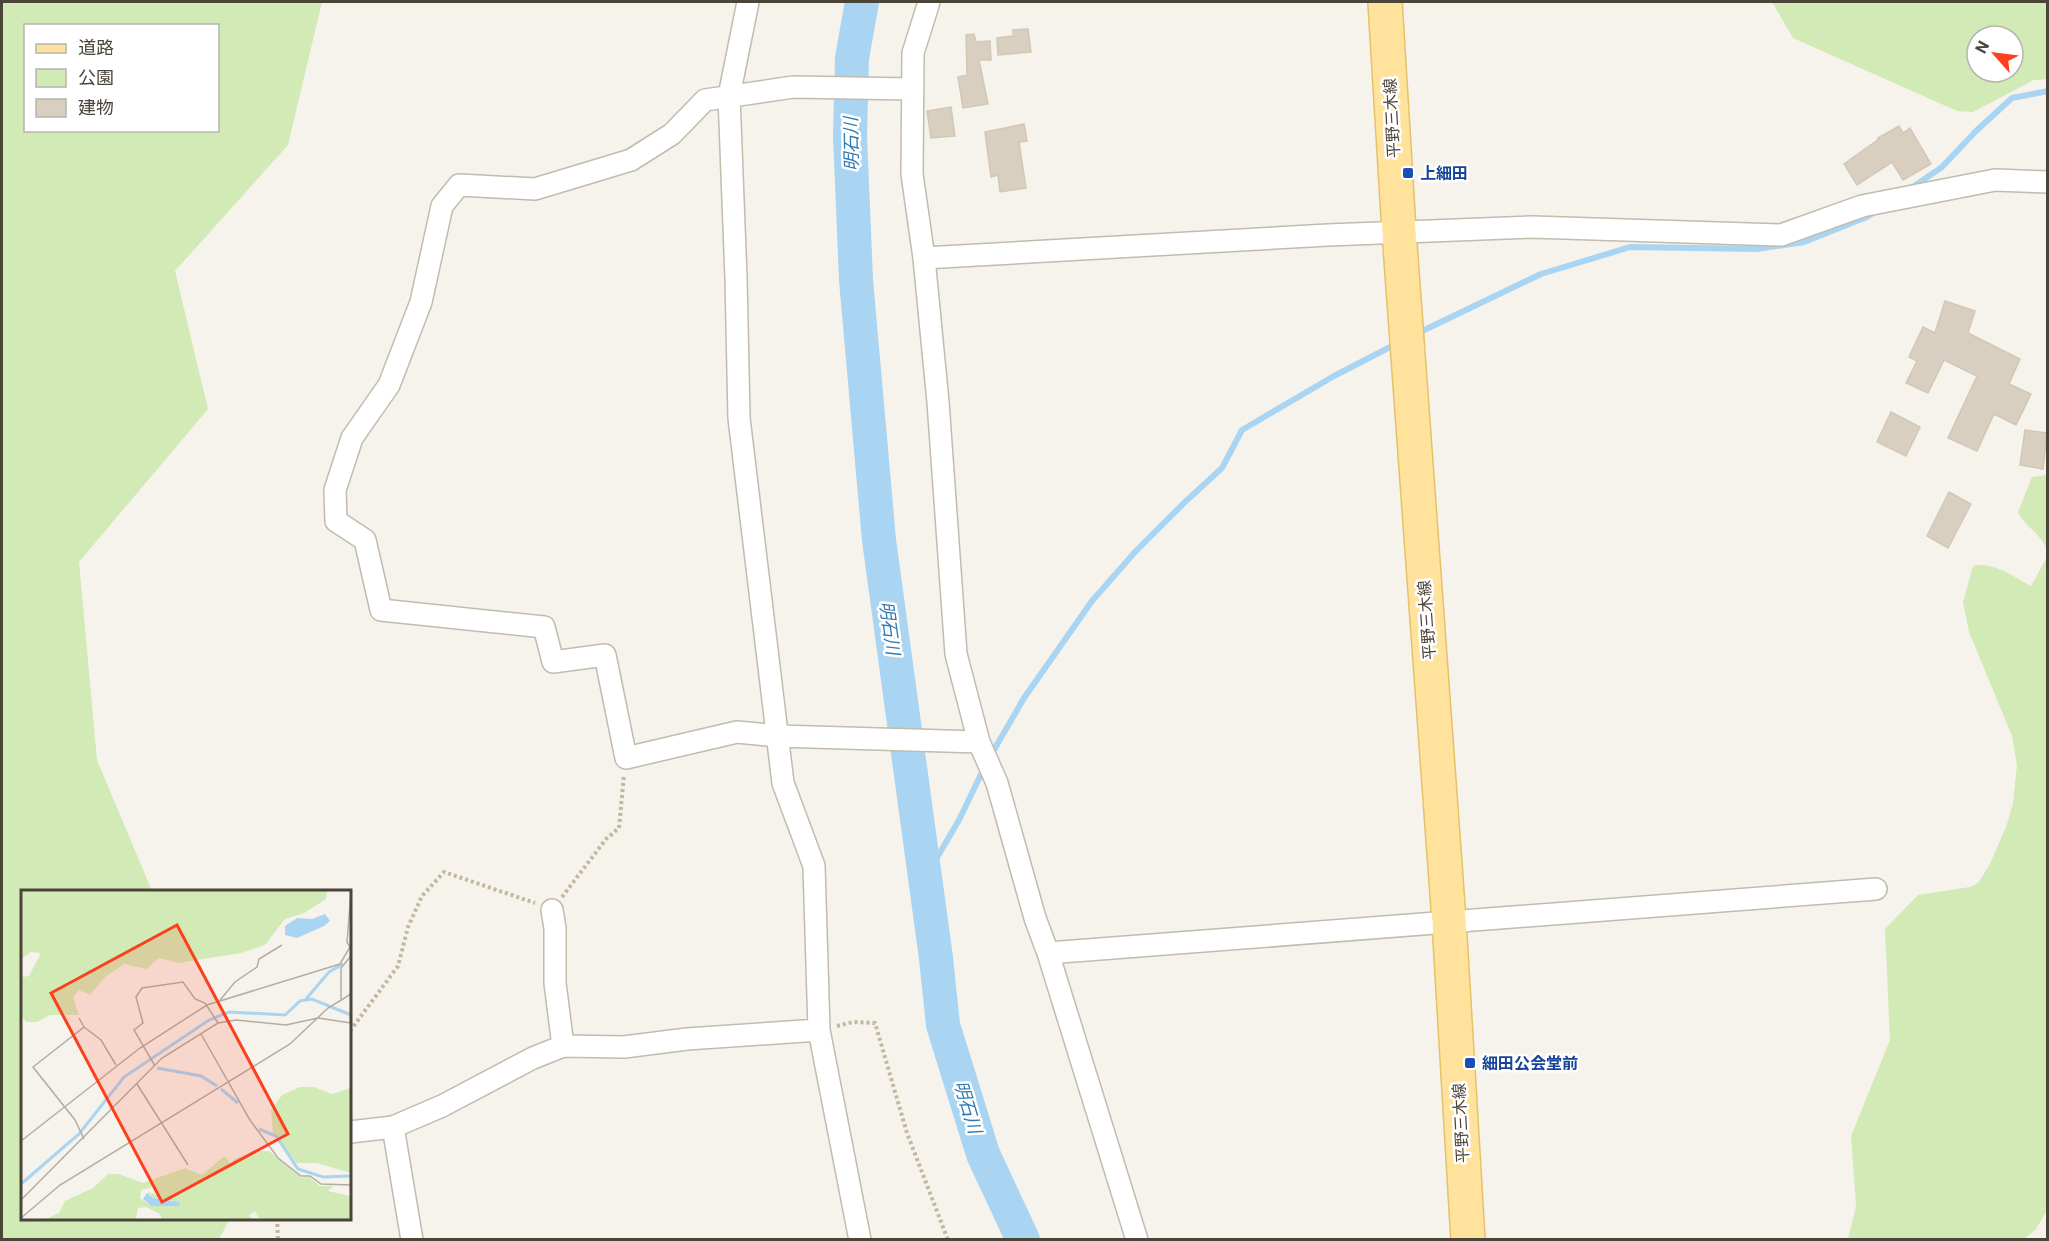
<svg xmlns="http://www.w3.org/2000/svg" width="2049" height="1241" viewBox="0 0 2049 1241" font-family="Roboto,'Noto Sans JP',sans-serif">
	<style>
		.green { fill: #d2eab5; fill-rule: evenodd }
		.lines { fill: none; stroke-linecap: round; stroke-linejoin: round }
		.stream { stroke: #a9d4f2; stroke-width: 6 }
		.river { stroke: #a9d4f2; stroke-width: 34 }
		.building { fill: #d8cfc1; stroke: #d3c7b4; stroke-width: 1.5 }
		.minor-casing { stroke: #c2bbae; stroke-width: 24 }
		.primary-casing { stroke: #e6c16a; stroke-width: 36 }
		.path { stroke: #c4b79f; stroke-width: 4; stroke-dasharray: 3 3; stroke-linecap: butt }
		.minor { stroke: #fff; stroke-width: 21 }
		.primary { stroke: #ffe39c; stroke-width: 33 }
		.transit-dot { fill: #1a4fb4; stroke: #fff; stroke-width: 2 }
		.labels { text-anchor: middle; dominant-baseline: central; stroke-width: 5; stroke-linejoin: round; paint-order: stroke }
		.street-label { font-size: 16px; fill: #4b4439; stroke: #fff }
		.transit-label { font-size: 16px; font-weight: bold; fill: #164399; stroke: #fff; text-anchor: start }
		.water-label { font-size: 18px; font-style: italic; fill: #2e7ab2; stroke: #fff }
		.inset-river { fill: none; stroke: #a9d4f2; stroke-width: 3 }
		.inset-road { fill: none; stroke: #b2ada4; stroke-width: 1.5 }
		.view { fill: #fc3f1d; fill-opacity: 0.15; stroke: #fc3f1d; stroke-width: 3 }
		.inset-edge { fill: none; stroke: #4b4439; stroke-width: 3 }
	</style>
	<rect width="100%" height="100%" fill="#f6f3ec"/>
	<path class="green" d="M2 2H322L288 145 175 271 208 409 79 562 97 760 152 891 22 892V1218L230 1219 219 1239H2ZM26 26H218V130H26Z
		M1772 2H2047V79L2034 80 1973 112 1957 111 1793 38ZM1977 36H2013V72H1977Z
		M2047 475H2048L2047 551C2041 532 2025 528 2018 512L2032 477Z
		M2047 557V1210L2036 1229 2024 1239H1848L1856 1206 1851 1136 1890 1040 1885 929 1918 895 1970 887 1978 883 1990 864 2007 824 2013 803 2017 765 2012 736 1969 632 1963 602 1973 566C1993 561 2014 577 2031 586Z"/>
	<g class="lines">
		<path class="stream" d="M1910 189 1942 167 1976 131 2012 98 2048 91
			M1416 334 1541 274 1630 247 1757 249 1804 242 1867 217 1876 211
			M991 755 1024 698 1092 601 1135 552 1185 502 1222 468 1242 430 1334 376 1396 344
			M925 878 959 820 985 766"/>
		<path class="river" d="M862 2 852 58 850 135 856 280 879 540 936 958 943 1025 983 1154 1023 1240"/>
	</g>
	<path class="building" d="M1028 29 1031 52 998 55 997 38 1013 36V30Z
		M974 34 976 42 990 41 991 60H979L988 104 963 108 958 77 967 75 966 35Z
		M951 107 955 136 931 138 927 111Z
		M1024 124 1027 141 1019 142 1026 188 1000 192 998 175 991 177 985 132Z
		M1899 126 1903 133 1910 128 1931 164 1903 180 1892 162 1857 185 1844 164 1879 139 1878 138Z
		M1945 301 1975 311 1968 333 2020 359 2009 384 2031 394 2016 425 1994 414 1977 451 1948 438 1977 376 1944 360 1928 393 1906 383 1917 361 1909 357 1923 327 1935 333Z
		M1891 412 1920 427 1906 456 1877 442Z
		M2025 430 2047 433 2043 469 2020 465Z
		M1949 492 1971 504 1948 548 1927 536Z"/>
	<g class="lines">
		<defs>
			<path id="minor" d="M748 2 729 96 736 278 739 418 783 783 814 866 819 1030 860 1240
				M929 2 913 53 912 174 924 258 938 402 956 654 979 742 997 783 1035 918 1048 953 1137 1240
				M912 89 793 87 705 100 672 134 631 160 535 189 459 185 442 206 421 302 389 385 352 438 335 490 336 521 365 540 381 610 544 627 553 662 605 655 626 758 737 732 778 736 979 742
				M924 258 1328 235 1532 227 1781 235 1862 206 1995 180 2048 182
				M552 910 555 928V983L563 1046
				M1048 953 1876 889
				M393 1127 442 1106 533 1058 563 1046 624 1047 687 1039 819 1030
				M350 1132 393 1127 412 1240"/>
			<path id="primary" d="M1385 2 1399 231 1449 921 1468 1240"/>
		</defs>
		<use href="#minor" class="minor-casing"/>
		<use href="#primary" class="primary-casing"/>
		<path class="path" d="M562 897 606 839 619 828 624 775
			M837 1026 853 1022 875 1023 907 1133 948 1240
			M350 1031 398 966 408 927 422 896 444 872 535 903
			M277 1218 278 1240"/>
		<use href="#minor" class="minor"/>
		<use href="#primary" class="primary"/>
	</g>
	<g class="transit-dot">
		<rect x="1402" y="167" width="12" height="12" rx="3"/>
		<rect x="1464" y="1057" width="12" height="12" rx="3"/>
	</g>
	<g class="labels">
		<g class="street-label">
			<text transform="translate(1392 118) rotate(-93)">平野三木線</text>
			<text transform="translate(1427 620) rotate(-94)">平野三木線</text>
			<text transform="translate(1461 1123) rotate(-93)">平野三木線</text>
		</g>
		<g class="transit-label">
			<text x="1420" y="173">上細田</text>
			<text x="1482" y="1063">細田公会堂前</text>
		</g>
		<g class="water-label">
			<text transform="translate(851 144) rotate(-91)">明石川</text>
			<text transform="translate(890 628) rotate(82)">明石川</text>
			<text transform="translate(968 1107) rotate(73)">明石川</text>
		</g>
	</g>
	<g transform="translate(21 890)">
		<rect width="330" height="330" fill="#f6f3ec"/>
		<path d="M0 1H306L305 9 283 23 264 29 244 55 220 63 157 73 138 68 126 79 103 74 84 87 69 105 58 100 52 107 58 125H29L16 132H5L0 124V87L8 86 20 63 10 62 0 69ZM279 197H293L311 204 330 198V283L296 273H275L252 243 250 220 261 205ZM239 261H248L281 288 288 287 299 296H312L307 301 329 306 330 329H238L234 321 227 326 233 329H141L139 324 125 317 117 318 115 329H25L38 323 44 311 72 298 87 284H98L122 293 164 278 181 285 201 268 205 267 210 275 213 269ZM131 297 137 305 126 302 132 308 151 310 152 315 130 316 119 308 120 300Z" fill="#d2eab5" fill-rule="evenodd"/>
		<path d="M304 24 309 31 303 36 276 48 264 45V36L276 28 291 29ZM126 303 132 308 159 312 158 316H130L122 309Z" fill="#a9d4f2"/>
		<path class="inset-river" d="M285 109 308 82 322 74M136 178 180 186 196 196M200 199 217 213M238 239 255 246 277 279 302 287 330 286M0 294 58 244 103 187 188 130 208 122 264 125 279 111 291 109 330 125"/>
		<path class="inset-road" d="M320 109V78L330 66M199 110 214 92 236 77 238 69 261 55M58 128 63 137 12 177 54 230 63 249M63 137 80 150 95 175M180 144 229 230 257 268 280 286H289L300 294 330 295M134 176 113 140 122 133 115 107 121 98 162 92 174 109 184 113 197 133M116 194 167 275M0 251 119 158 186 115 319 74 329 57 326 52 330 3M0 310 141 168 197 133 215 130 265 135 297 128 330 133M0 328 39 295 269 154 307 118 330 104"/>
		<path class="view" d="M156 35 267 244 141 312 30 103Z"/>
		<rect width="330" height="330" class="inset-edge"/>
	</g>
	<rect width="2049" height="1241" fill="none" stroke="#4b4439" stroke-width="6"/>
	<rect x="24" y="24" width="195" height="108" fill="#ffffff" stroke="#b7b4b0" stroke-width="1.5"/>
	<rect x="36" y="44" width="30" height="9" fill="#ffe39c" stroke="#b7b4b0" stroke-width="1.5"/>
	<text x="78" y="54" font-size="18" fill="#4b4439">道路</text>
	<rect x="36" y="69" width="30" height="18" fill="#d2eab5" stroke="#b7b4b0" stroke-width="1.5"/>
	<text x="78" y="84" font-size="18" fill="#4b4439">公園</text>
	<rect x="36" y="99" width="30" height="18" fill="#d8cfc1" stroke="#b7b4b0" stroke-width="1.5"/>
	<text x="78" y="114" font-size="18" fill="#4b4439">建物</text>
	<g transform="translate(1995 54) rotate(298)"><circle r="28" fill="#ffffff" stroke="#b7b4b0" stroke-width="1.5"/>
	<path d="M0-4.5L10 22L0 15L-10 22Z" fill="#fc3f1d"/>
	<text y="-9" font-size="16" font-weight="bold" text-anchor="middle" fill="#4b4439">N</text>
	</g>
</svg>
